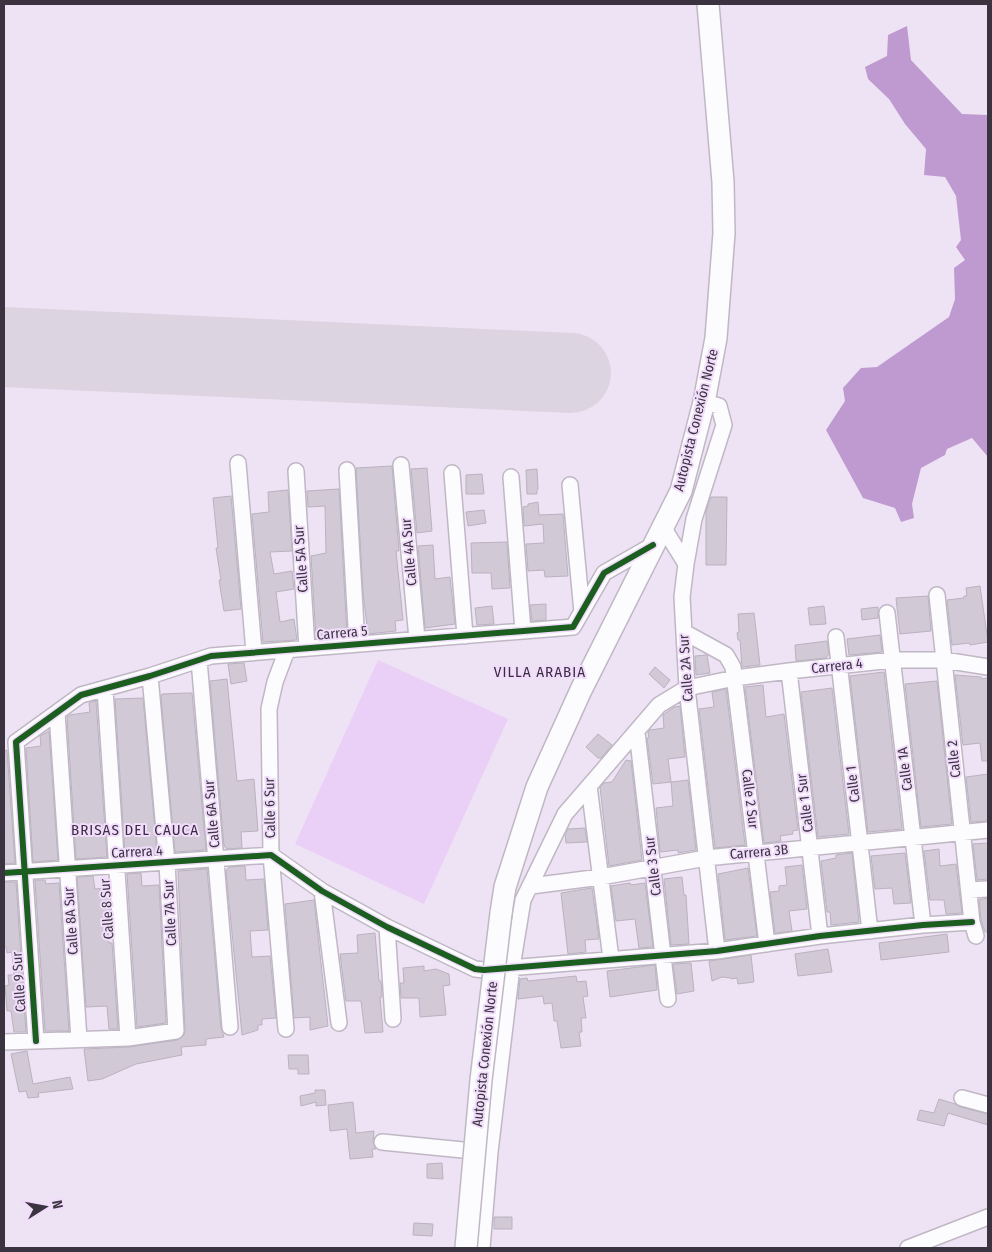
<svg xmlns="http://www.w3.org/2000/svg" width="992" height="1252" viewBox="0 0 992 1252" font-family="'Fira Sans Condensed',sans-serif">
	<style>
		.green { fill: #ead0f7 }
		.water { fill: #bf9ad0 }
		.lines { fill: none; stroke-linecap: round; stroke-linejoin: round }
		.runway { stroke: #dcd4e0; stroke-width: 80 }
		.building { fill: #d2c9d7; stroke: #bab2bf }
		.minor-casing { stroke: #c0b7c5; stroke-width: 18 }
		.highway-casing { stroke: #c0b7c5; stroke-width: 24 }
		.minor { stroke: #fcfbfd; stroke-width: 15 }
		.highway { stroke: #fcfbfd; stroke-width: 21 }
		.highway-bridge-casing { stroke: #c0b7c5; stroke-width: 24; stroke-linecap: butt }
		.highway-bridge { stroke: #fcfbfd; stroke-width: 21 }
		.cycleway-casing { stroke: #f1dcfb; stroke-width: 9 }
		.cycleway { stroke: #1b5e20; stroke-width: 6 }
		.labels { text-anchor: middle; dominant-baseline: central; stroke-width: 4; stroke-linejoin: round; paint-order: stroke }
		.street-label { font-size: 14px; fill: #3b333f; stroke: #f1dcfb }
		.neighbourhood-label { font-size: 15px; letter-spacing: 1px; fill: #3c2b43; stroke: #f1dcfb }
	</style>
	<rect width="100%" height="100%" fill="#eee3f4"/>
	<path class="green" d="M378 660 508 719 424 904 295 844Z"/>
	<path class="water" d="M907 26 911 60 962 114 988 115V457L972 438 947 449 945 455 921 468 912 504 914 518 901 522 895 508 863 498 826 430 845 401 843 388 861 368 877 367 949 317 955 299 954 268 965 260 956 247 961 240 956 196 945 177 924 175 926 149 905 124 889 99 868 79 865 67 887 56 888 35Z"/>
	<g class="lines">
		<path class="runway" d="M4 347 571 373"/>
	</g>
	<path class="building" d="M392 466 399 551H396L403 620 395 621 396 631 368 634 363 592 356 468Z
		M427 468 432 531 417 533 411 469Z
		M537 469 538 489 537 490V494H527L526 470Z
		M482 474 484 494H466V475Z
		M339 489 347 636 316 638 311 556 326 553 325 506 308 507 307 491Z
		M288 490 292 551 270 552 274 574 292 571 294 589 276 592 280 622 294 619 297 640 263 642 252 514 269 512 268 492Z
		M231 496 241 609 224 611 219 580H221L216 548H218L213 498Z
		M711 497H727L726 565H706V511Z
		M538 502 539 515 563 514 568 576 545 577 544 570 528 571 526 544 544 543 543 524 524 526 523 507 528 506V504Z
		M484 510 486 523 468 526 466 512Z
		M507 542 510 588 492 589 491 573H472L471 543Z
		M433 545 435 579 450 577 455 624 425 628 418 546Z
		M980 586 988 642 970 645 969 643 952 645 947 600 964 598V596H967L966 588Z
		M928 596 931 631 900 634 896 598Z
		M546 604V620L532 621 530 605Z
		M492 606 494 624 477 625 475 608Z
		M824 606 826 624 810 625 808 608Z
		M878 607V618L862 620 861 609Z
		M754 613 760 665 742 667 740 640H738L737 633 739 632 738 614Z
		M880 635 882 652 849 655 847 639Z
		M827 641 829 654 826 658 796 661 795 645Z
		M707 655 710 673 696 675 695 656Z
		M244 663 247 681 231 684 228 664Z
		M655 667 670 680 664 688 649 674Z
		M884 672 902 829 868 832 850 676Z
		M955 675 981 677 982 679 988 678V761H982L980 743 963 745Z
		M227 679 237 781 254 779 258 831 241 832 242 848 227 849 224 846 210 681Z
		M937 681 952 824 921 827 905 684Z
		M763 685 766 717 784 714 798 830 792 831 793 834 780 836 781 841 764 843 745 687Z
		M832 688 849 834 818 837 801 692Z
		M726 689 745 845 715 848 699 709 714 707 712 692Z
		M188 693H192L206 850 175 852 161 697 162 694Z
		M143 698 157 853 125 855 115 699Z
		M95 701H96L107 857 76 859 67 717 70 715 90 712 89 703Z
		M680 706 685 757 668 759 671 782 653 784 647 738H649L648 732 650 730 664 728 663 715 674 707Z
		M49 731 58 860 33 862 26 748 41 746 40 736Z
		M598 734 612 745 601 758H598L586 747Z
		M7 750 15 863 4 864V751Z
		M626 760 631 761 642 860 609 866 600 787 604 783 612 782Z
		M988 774V821L971 822 966 777Z
		M688 780 696 850 678 853V850L660 852 656 808 673 806 671 782Z
		M585 828 587 842 566 843 565 834 568 829Z
		M988 843V879L977 880 973 844Z
		M939 849 940 866 956 864 962 913 946 914 944 900H930L924 851Z
		M852 853 859 922 831 925 830 912H827L821 861 836 858V855Z
		M905 853 911 903 894 904 892 888 875 889 871 856Z
		M802 865 807 909 789 911 792 931 775 933 770 892 779 891V886L787 885 785 867Z
		M245 866 246 880 264 879 268 930 250 931 252 957 270 956 276 1018 262 1019V1025H258V1030L242 1035 226 871 229 867Z
		M748 868 757 936 725 940 718 874Z
		M207 869 221 1028 224 1037 206 1039V1045L181 1047 182 1055 136 1064 102 1079 88 1081 84 1049 129 1047 177 1040 184 1035 185 1030 178 871Z
		M141 873 142 886 159 885 166 1023 137 1027 127 874Z
		M93 876 95 889 109 888 111 923H107L109 943H112L118 1029H109L107 1006 86 1007 77 877Z
		M682 877 684 895H686L689 944 671 945 664 879Z
		M35 880H45L46 884 59 883 69 1031H45Z
		M4 882H16L26 1032H14L11 1011H7L5 986 9 985 8 975H14L12 952 7 953 6 947H4Z
		M630 883 631 885 645 883 653 947 639 948 635 919 616 921 611 886Z
		M591 888H592L599 939 585 940 586 952 568 954 561 893Z
		M988 898V932H985L981 920 979 900Z
		M314 900 328 1026 310 1030V1017L294 1018 285 904Z
		M375 933 379 981H381L382 997H380L383 1032 365 1033 361 1001H346L340 954 358 953 357 935Z
		M947 934 949 952 881 960 879 943Z
		M828 949 832 972 798 976 795 954Z
		M751 955 754 982 738 984 737 978 731 979V978L722 977 712 981 709 961Z
		M691 963 694 991 677 994 673 964Z
		M655 965 657 990 610 997 607 971Z
		M424 966V971L436 969 449 974 450 985 443 986 446 1015 420 1017 419 998H401L400 983H404L403 968Z
		M576 976 577 982 586 981 588 996 583 997 586 1018H581L582 1032H579L581 1046 561 1048 557 1021H554L552 1003 544 1004 543 996 518 999 520 979 527 978 528 981Z
		M27 1051 33 1084 70 1077 73 1089 38 1093 39 1097 28 1098 26 1091 19 1092 11 1054Z
		M288 1055H308L309 1074H298V1069H289Z
		M315 1090H325L326 1105 316 1106V1102L301 1106 300 1096 315 1093Z
		M939 1099 955 1104 960 1107 988 1114V1125L948 1113 944 1126 917 1120 920 1110 934 1113Z
		M353 1102 356 1133 374 1131 373 1142 376 1149H372L373 1157 350 1159 347 1129 330 1131 328 1105Z
		M442 1163 443 1179 427 1178V1164Z
		M494 1217H512V1229H494Z
		M414 1223 433 1224 432 1236 413 1235Z"/>
	<g class="lines">
		<defs>
			<path id="minor" d="M704 402 719 406 724 425 694 519 686 564 682 597 687 688 717 951
				M238 463 254 652
				M401 465 417 639
				M347 470 357 644
				M296 471 307 648
				M452 473 465 636
				M511 477 523 631
				M570 485 582 612
				M663 527 686 564
				M937 595 972 922 976 936
				M887 613 923 925
				M684 632 726 655 733 667 767 944
				M836 637 870 931
				M199 660 230 1027
				M789 671 820 936
				M105 689 128 1038
				M57 713 79 1039
				M637 732 668 999
				M589 786 611 959
				M4 873 271 855 322 891 387 927 475 969 484 970 717 951 820 936 923 925 972 922
				M531 886 601 877 706 858 988 830
				M969 890 988 889
				M322 891 339 1023
				M387 927 393 1019
				M286 1029 271 855 269 709 275 682 287 650
				M36 1041 16 742 81 695 150 676 211 656 573 627 604 573 653 545
				M4 1042 128 1038 176 1031 167 863 150 676
				M962 1098 988 1105
				M382 1142 483 1152
				M482 1248 490 1152 512 967 523 900 565 814 659 705 687 688 735 678 789 671 893 660H944L988 667
				M908 1248 988 1217"/>
			<path id="highway" d="M501 913 505 887 537 787 581 690 681 491 704 402 716 338 724 233 723 182 708 4"/>
		</defs>
		<use href="#minor" class="minor-casing"/>
		<use href="#highway" class="highway-casing"/>
		<use href="#minor" class="minor"/>
		<use href="#highway" class="highway"/>
		<defs>
			<path id="highway-bridge" d="M466 1248 481 1080 501 913"/>
		</defs>
		<use href="#highway-bridge" class="highway-bridge-casing"/>
		<use href="#highway-bridge" class="highway-bridge"/>
		<defs>
			<path id="cycleway" d="M4 873 271 855 322 891 387 927 475 969 484 970 717 951 820 936 923 925 972 922
				M36 1041 16 742 81 695 150 676 211 656 573 627 604 573 653 545"/>
		</defs>
		<use href="#cycleway" class="cycleway-casing"/>
		<use href="#cycleway" class="cycleway"/>
	</g>
	<g class="labels">
		<g class="street-label">
			<text transform="translate(696 420) rotate(-76)">Autopista Conexión Norte</text>
			<text transform="translate(409 552) rotate(-95)">Calle 4A Sur</text>
			<text transform="translate(301 559) rotate(-94)">Calle 5A Sur</text>
			<text transform="translate(342 633) rotate(-5)">Carrera 5</text>
			<text transform="translate(837 666) rotate(-6)">Carrera 4</text>
			<text transform="translate(686 668) rotate(-94)">Calle 2A Sur</text>
			<text transform="translate(954 759) rotate(-96)">Calle 2</text>
			<text transform="translate(905 769) rotate(-97)">Calle 1A</text>
			<text transform="translate(853 784) rotate(-97)">Calle 1</text>
			<text transform="translate(750 799) rotate(83)">Calle 2 Sur</text>
			<text transform="translate(805 803) rotate(-97)">Calle 1 Sur</text>
			<text transform="translate(270 808) rotate(-91)">Calle 6 Sur</text>
			<text transform="translate(212 814) rotate(-95)">Calle 6A Sur</text>
			<text transform="translate(137 852) rotate(-3)">Carrera 4</text>
			<text transform="translate(759 852) rotate(-5)">Carrera 3B</text>
			<text transform="translate(653 866) rotate(-97)">Calle 3 Sur</text>
			<text transform="translate(107 909) rotate(-94)">Calle 8 Sur</text>
			<text transform="translate(170 913) rotate(-93)">Calle 7A Sur</text>
			<text transform="translate(71 921) rotate(-94)">Calle 8A Sur</text>
			<text transform="translate(19 982) rotate(-94)">Calle 9 Sur</text>
			<text transform="translate(485 1054) rotate(-84)">Autopista Conexión Norte</text>
		</g>
		<g class="neighbourhood-label">
			<text x="540" y="672">VILLA ARABIA</text>
			<text x="135" y="830">BRISAS DEL CAUCA</text>
		</g>
	</g>
	<rect width="992" height="1252" fill="none" stroke="#3b333f" stroke-width="10"/>
	<g transform="translate(45 1207) rotate(79)" stroke="#f1dcfb" stroke-width="4" paint-order="stroke">
	<path d="M0-4L9 19L0 12L-9 19Z" fill="#3b333f"/>
	<text y="-8" font-size="14" font-weight="bold" text-anchor="middle" fill="#3b333f">N</text>
	</g>
</svg>
